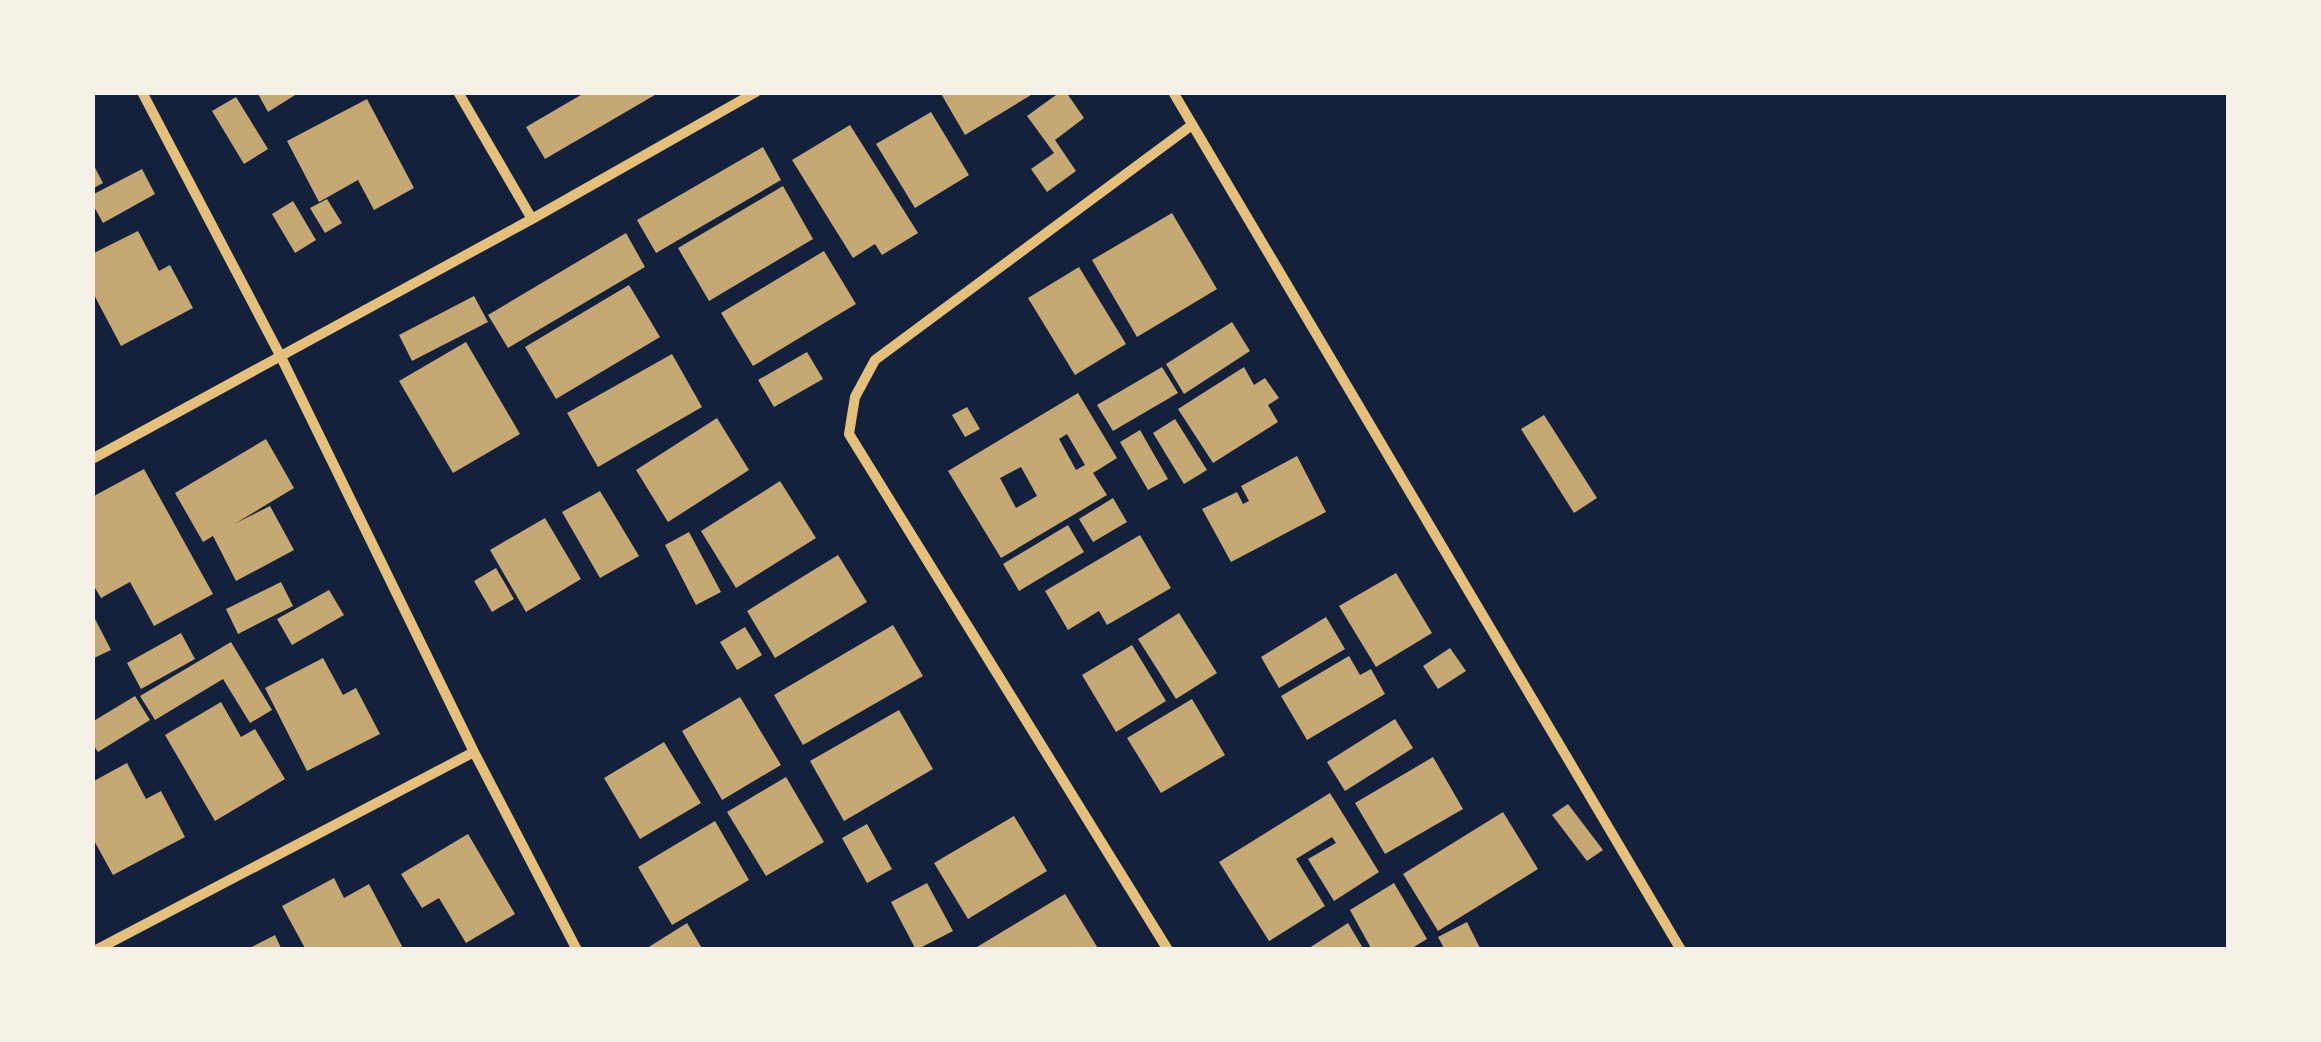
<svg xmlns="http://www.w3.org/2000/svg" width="2321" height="1042" viewBox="0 0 2321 1042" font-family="'Archivo Narrow',sans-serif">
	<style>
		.building { fill: #c6a872; fill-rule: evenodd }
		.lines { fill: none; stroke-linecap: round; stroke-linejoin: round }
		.minor { stroke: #e5c07b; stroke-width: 10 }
	</style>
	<rect width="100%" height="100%" fill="#14213d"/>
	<path class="building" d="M257 92H300L268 112Z
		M586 92H610L611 95 615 92H660L545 159 526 127Z
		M940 92H1036L965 135Z
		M1060 92H1066L1084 118 1055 140 1076 171 1047 192 1031 169 1054 153 1027 116Z
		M236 97 268 149 244 164 212 111Z
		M367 99 414 188 374 210 358 180 319 202 287 141Z
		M931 112 969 175 915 208 876 144Z
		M850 125 918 233 882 255 875 244 853 258 792 160Z
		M763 147 781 180 656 253 637 220Z
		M92 162 103 183 92 189Z
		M142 169 155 194 103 223 92 203V195Z
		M783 186 813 239 709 301 678 248Z
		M327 199 342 223 325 233 310 208Z
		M293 201 316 240 295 253 272 214Z
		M1172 213 1217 289 1137 337 1092 260Z
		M138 231 159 271 170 265 193 308 121 346 92 291V254Z
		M626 233 645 267 508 348 488 315Z
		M824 251 856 304 753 366 721 313Z
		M1079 267 1126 344 1075 375 1028 298Z
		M629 285 660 337 556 399 525 347Z
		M474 296 488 322 412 361 399 335Z
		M1232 322 1250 351 1184 394 1166 364Z
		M466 342 520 434 453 473 399 381Z
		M807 352 823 379 774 407 758 380Z
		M672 354 702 407 598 467 567 413Z
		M1162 367 1178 393 1113 431 1097 405Z
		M1244 367 1254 385 1265 378 1279 398 1268 405 1278 422 1213 463 1178 409Z
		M1078 393 1117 458 1093 473 1107 495 1001 558 948 471ZM1067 434 1085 465 1076 470 1059 439ZM1021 467 1037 496 1016 508 1000 478Z
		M967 407 980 429 965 437 952 415Z
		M1544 415 1597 498 1574 513 1521 429Z
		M717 418 749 470 668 522 636 470Z
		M1175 419 1207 470 1184 484 1153 433Z
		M1140 430 1168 479 1148 490 1120 442Z
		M266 439 294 488 236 523 270 506 294 550 236 581 213 536 203 542 175 493Z
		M1297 456 1326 512 1231 562 1202 509 1237 492 1243 504 1249 501 1241 486Z
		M144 469 213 594 154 626 130 582 101 598 92 583V497Z
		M780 481 816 538 736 588 701 531Z
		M600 491 639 556 600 578 562 512Z
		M1113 498 1127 522 1093 542 1079 519Z
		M545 518 581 579 526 612 490 550Z
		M1068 525 1084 552 1019 591 1003 564Z
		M689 532 721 592 696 605 665 545Z
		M1140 535 1171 588 1107 625 1099 611 1068 630 1045 591Z
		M838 555 867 602 775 658 747 611Z
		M496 568 514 599 492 612 474 581Z
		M1396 573 1432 633 1376 667 1339 606Z
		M281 582 293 606 238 634 226 609Z
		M329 590 344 615 292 645 277 619Z
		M92 613 111 650 92 659Z
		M1179 613 1217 673 1176 699 1138 639Z
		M1326 617 1345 649 1279 688 1261 657Z
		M893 625 923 676 803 745 774 695Z
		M745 627 762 655 737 670 720 642Z
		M181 633 195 659 141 689 127 663Z
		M231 642 272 710 250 723 223 679 155 720 140 696Z
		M1132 645 1166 701 1116 732 1082 675Z
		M1450 648 1466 671 1438 689 1423 666Z
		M1349 656 1360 675 1371 669 1385 694 1307 740 1281 696Z
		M323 658 343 695 356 688 380 734 307 771 265 688Z
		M135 696 150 720 98 752 92 743V722Z
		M740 697 781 765 722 800 682 731Z
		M1192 699 1225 755 1161 793 1127 738Z
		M221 702 241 737 255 729 285 779 215 821 165 735Z
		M899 710 933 769 844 821 810 761Z
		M1395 719 1413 748 1345 791 1327 762Z
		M664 742 701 803 640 839 604 778Z
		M1433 757 1463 809 1385 854 1355 803Z
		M127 763 146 799 161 791 185 837 113 875 92 837V782Z
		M786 777 824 842 766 876 727 812Z
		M1330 793 1379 872 1334 901 1308 859 1336 843 1332 837 1296 859 1325 906 1269 941 1219 862Z
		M1568 804 1603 850 1587 861 1552 815Z
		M1503 812 1538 869 1438 931 1403 874Z
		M1014 816 1047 871 968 919 934 863Z
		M715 821 749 880 672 925 638 867Z
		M867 824 892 869 867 883 842 838Z
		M468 834 515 914 466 943 439 898 422 908 401 874Z
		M334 878 344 898 369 884 404 950H306L282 906Z
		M927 883 953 931 916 950 891 902Z
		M1394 883 1427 939 1409 950H1372L1350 910Z
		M1065 894 1099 950H972Z
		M1467 922 1481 950H1445L1438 937Z
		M687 923 703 950H644Z
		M1348 923 1364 950H1306Z
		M275 935 282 950H246Z"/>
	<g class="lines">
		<path class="minor" d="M142 92 281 357 474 752 577 950
			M458 92 532 219
			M1173 92 1681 950
			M92 459 532 219 756 92
			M96 950 474 752
			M1168 950 849 434 855 397 875 360 1192 125"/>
	</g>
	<rect width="2321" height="1042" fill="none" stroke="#f6f1e7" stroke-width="190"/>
</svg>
